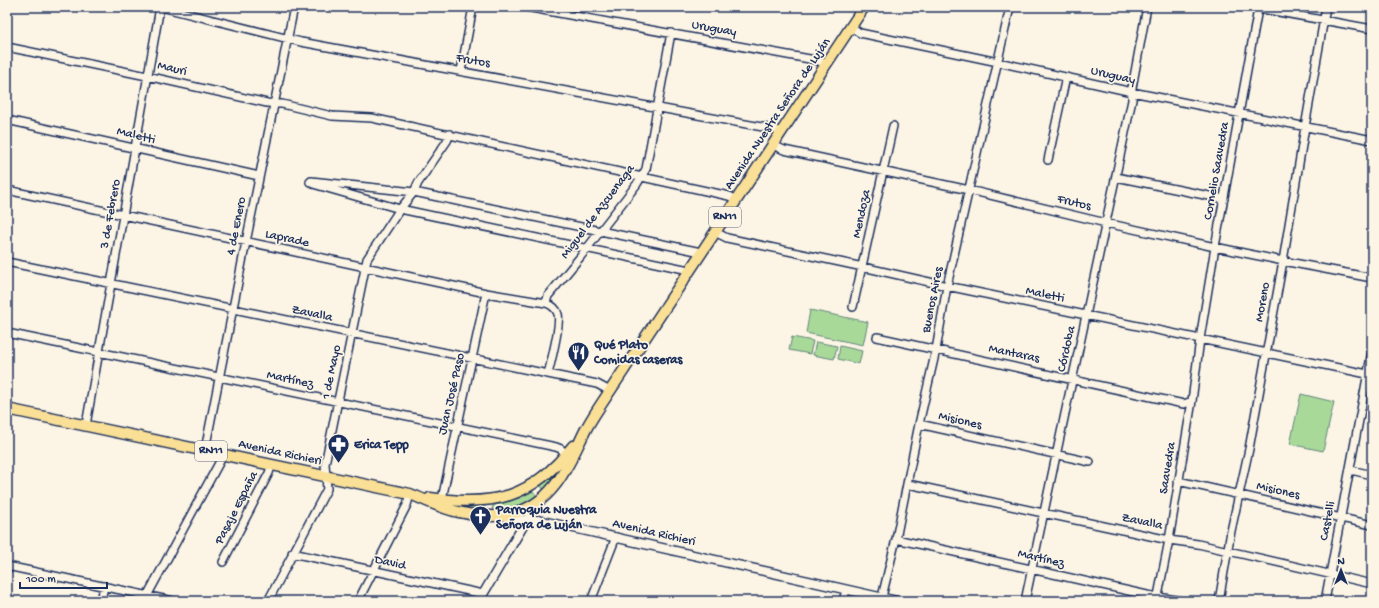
<svg xmlns="http://www.w3.org/2000/svg" width="1379" height="608" viewBox="0 0 1379 608" font-family="'Gochi Hand',sans-serif">
	<style>
		.green { fill: #a9d999; stroke: #62847c }
		.lines { fill: none; stroke-linecap: round; stroke-linejoin: round }
		.minor-casing { stroke: #1b2f5e; stroke-width: 10 }
		.tertiary-casing { stroke: #1b2f5e; stroke-width: 11 }
		.primary-casing { stroke: #1b2f5e; stroke-width: 13 }
		.minor { stroke: #fcf5e5; stroke-width: 7 }
		.tertiary { stroke: #fcf5e5; stroke-width: 8 }
		.primary { stroke: #fadf96; stroke-width: 10 }
		.labels { text-anchor: middle; dominant-baseline: central; stroke-width: 3.5; stroke-linejoin: round; paint-order: stroke }
		.shield { fill: #fcf5e5; stroke: #5e6a86; stroke-width: 1 }
		.shield-label { font-size: 12px; font-weight: bold; fill: #1b2f5e }
		.street-label { font-size: 13px; fill: #1b2f5e; stroke: #fcf5e5 }
		.poi-label { font-size: 13px; font-weight: bold; fill: #1b2f5e; stroke: #fcf5e5; text-anchor: start }
	</style>
	<rect width="100%" height="100%" fill="#fcf5e5"/>
	<filter id="ink" filterUnits="userSpaceOnUse"><feTurbulence type="fractalNoise" baseFrequency=".025" numOctaves="2"/><feDisplacementMap in="SourceGraphic" scale="8" xChannelSelector="R" yChannelSelector="G"/><feConvolveMatrix kernelMatrix="1 2 1 2 8 2 1 2 1" color-interpolation-filters="sRGB"/></filter>
	<g filter="url(#ink)">
		<path class="green" d="M810 310 868 322 863 345 806 333Z
			M792 337 813 341 810 354 789 350Z
			M816 342 837 346 834 359 813 355Z
			M840 346 862 351 859 364 838 359Z
			M1301 394 1334 402 1323 451 1290 444Z
			M560 467 561 469 544 492 542 487 538 484Z
			M530 490C535 492 536 494 536 499L519 509 494 511 492 508 495 502Z
			M440 502 484 504V513L471 512Z"/>
		<g class="lines">
			<defs>
				<path id="minor" d="M161 7 301 42 773 129 782 132
					M526 7 815 60 827 64
					M1251 7 1372 29
					M851 27 860 33 998 62 1132 92 1372 140
					M7 47 147 76 267 103 282 104 332 116 372 118 729 196 737 200
					M461 71 473 7
					M7 120 259 176
					M773 145 784 150 969 190 1106 223 1215 247 1283 261 1372 278
					M1048 160 1066 77
					M1116 177 1224 199
					M310 182 311 181 414 192 701 252
					M313 184 400 209 689 270
					M7 190 486 293 546 303C552 305 556 308 558 314 561 323 551 362 548 374
					M715 232 727 238 863 267 947 286 1372 375
					M7 262 548 374 597 384 610 391
					M546 303 548 296 581 256 637 184 646 169 671 33
					M853 307 893 126
					M7 333 556 447 561 449 566 454
					M877 337 1179 403 1184 404 1192 401
					M919 424 1090 462
					M86 425 160 7
					M205 450 246 242 294 7
					M1351 470 1372 475
					M1178 481 1372 525
					M908 484 1169 540 1198 544 1372 584
					M442 499 486 293
					M896 539 1147 595 1182 601
					M292 553 483 594
					M223 562 269 473 272 464
					M7 566 173 601
					M147 596 219 463 223 454
					M882 597 896 539 919 424 936 350 947 286 1010 7
					M101 601 104 586
					M268 601 327 489 325 464 367 259 400 209 414 192 418 183 447 141 450 134
					M358 601 407 505 410 494
					M591 601 616 537
					M843 601 846 590
					M1025 601 1132 100V88L1147 7
					M1157 601 1169 540 1192 401 1200 339 1215 247 1258 9
					M1219 601 1231 531 1249 449 1283 261 1305 127 1326 7
					M1325 601 1372 351"/>
				<path id="tertiary" d="M502 516 519 520H538L897 601
					M479 601 536 504"/>
				<path id="primary" d="M7 409 410 494C426 500 442 509 459 512 505 523 541 513 565 470 573 457 579 443 586 429 593 416 602 403 610 391L864 7
					M430 498C494 507 532 498 573 446"/>
			</defs>
			<use href="#minor" class="minor-casing"/>
			<use href="#tertiary" class="tertiary-casing"/>
			<use href="#primary" class="primary-casing"/>
			<use href="#minor" class="minor"/>
			<use href="#tertiary" class="tertiary"/>
			<use href="#primary" class="primary"/>
		</g>
	</g>
	<defs>
		<symbol id="restaurant-pin" viewBox="-11 -11 22 30"><path d="M0 17L-7.5 6A9.5 9.5 0 1 1 7.5 6Z" fill="#1b2f5e" stroke="#fcf5e5"/><path d="M-5-6h1v4h1v-4h1v4h1v-4h1v5L-1.5 .5V6h-2V.5L-5-1ZM5-6V6H3V1.5H1.5Q1.5-4 5-6Z" fill="#fff"/></symbol>
		<symbol id="pharmacy-pin" viewBox="-11 -11 22 30"><path d="M0 17L-7.5 6A9.5 9.5 0 1 1 7.5 6Z" fill="#1b2f5e" stroke="#fcf5e5"/><path d="M-2-6h4v4h4v4h-4v4h-4v-4h-4v-4h4Z" fill="#fff"/></symbol>
		<symbol id="church-pin" viewBox="-11 -11 22 30"><path d="M0 17L-7.5 6A9.5 9.5 0 1 1 7.5 6Z" fill="#1b2f5e" stroke="#fcf5e5"/><path d="M-1.2-6h2.4v3.5h3.3v2.4h-3.3V6h-2.4V-.1h-3.3v-2.4h3.3Z" fill="#fff"/></symbol>
	</defs>
	<g fill-rule="evenodd">
		<use href="#restaurant-pin" x="566" y="340" width="25" height="34"/>
		<use href="#pharmacy-pin" x="326" y="432" width="25" height="34"/>
		<use href="#church-pin" x="468" y="504" width="25" height="34"/>
	</g>
	<g class="labels">
		<g class="shield">
			<rect x="709" y="207" width="32" height="20" rx="3"/>
			<rect x="195" y="441" width="32" height="20" rx="3"/>
		</g>
		<g class="shield-label">
			<text x="725" y="217">RN11</text>
			<text x="211" y="451">RN11</text>
		</g>
		<g class="street-label">
			<text transform="translate(714 29) rotate(10)">Uruguay</text>
			<text transform="translate(473 61) rotate(10)">Frutos</text>
			<text transform="translate(172 69) rotate(13)">Mauri</text>
			<text transform="translate(1113 76) rotate(13)">Uruguay</text>
			<text transform="translate(778 114) rotate(-56)">Avenida Nuestra Señora de Luján</text>
			<text transform="translate(136 136) rotate(14)">Maletti</text>
			<text transform="translate(1217 171) rotate(-80)">Cornelio Saavedra</text>
			<text transform="translate(1074 203) rotate(13)">Frutos</text>
			<text transform="translate(598 212) rotate(-53)">Miguel de Azcuenaga</text>
			<text transform="translate(111 214) rotate(-80)">3 de Febrero</text>
			<text transform="translate(862 214) rotate(-78)">Mendoza</text>
			<text transform="translate(237 226) rotate(-79)">4 de Enero</text>
			<text transform="translate(287 239) rotate(12)">Laprade</text>
			<text transform="translate(1045 295) rotate(12)">Maletti</text>
			<text transform="translate(933 300) rotate(-79)">Buenos Aires</text>
			<text transform="translate(1263 302) rotate(-80)">Moreno</text>
			<text transform="translate(312 314) rotate(12)">Zavalla</text>
			<text transform="translate(1067 349) rotate(-77)">Córdoba</text>
			<text transform="translate(1014 354) rotate(12)">Mantaras</text>
			<text transform="translate(332 372) rotate(-78)">1 de Mayo</text>
			<text transform="translate(290 380) rotate(12)">Martínez</text>
			<text transform="translate(452 394) rotate(-77)">Juan José Paso</text>
			<text transform="translate(960 421) rotate(13)">Misiones</text>
			<text transform="translate(280 453) rotate(12)">Avenida Richieri</text>
			<text transform="translate(1168 468) rotate(-81)">Saavedra</text>
			<text transform="translate(1278 491) rotate(13)">Misiones</text>
			<text transform="translate(237 508) rotate(-63)">Pasaje España</text>
			<text transform="translate(1328 521) rotate(-79)">Castelli</text>
			<text transform="translate(1142 522) rotate(12)">Zavalla</text>
			<text transform="translate(654 533) rotate(13)">Avenida Richieri</text>
			<text transform="translate(1041 559) rotate(13)">Martínez</text>
			<text transform="translate(390 563) rotate(12)">David</text>
		</g>
		<g class="poi-label">
			<text x="594" y="345">Qué Plato<tspan x="594" dy="15">Comidas caseras</tspan></text>
			<text x="354" y="445">Erica Tepp</text>
			<text x="496" y="510">Parroquia Nuestra<tspan x="496" dy="15">Señora de Luján</tspan></text>
		</g>
	</g>
	<rect width="1379" height="608" fill="none" stroke="#fcf5e5" stroke-width="24"/>
	<rect x="12" y="12" width="1355" height="584" fill="none" stroke="#1b2f5e" stroke-width="1.5" filter="url(#ink)"/>
	<g transform="translate(1341 570)" stroke="#fcf5e5" stroke-width="3" paint-order="stroke">
	<path d="M0-3L7 15L0 10L-7 15Z" fill="#1b2f5e"/>
	<text y="-6" font-size="11" font-weight="bold" text-anchor="middle" fill="#1b2f5e">N</text>
	</g>
	<path d="M20 582v6h87v-6" fill="none" stroke="#1b2f5e" stroke-width="2"/>
	<text x="26" y="582" font-size="12" fill="#1b2f5e" stroke="#fcf5e5" stroke-width="3" paint-order="stroke">100 m</text>
</svg>
